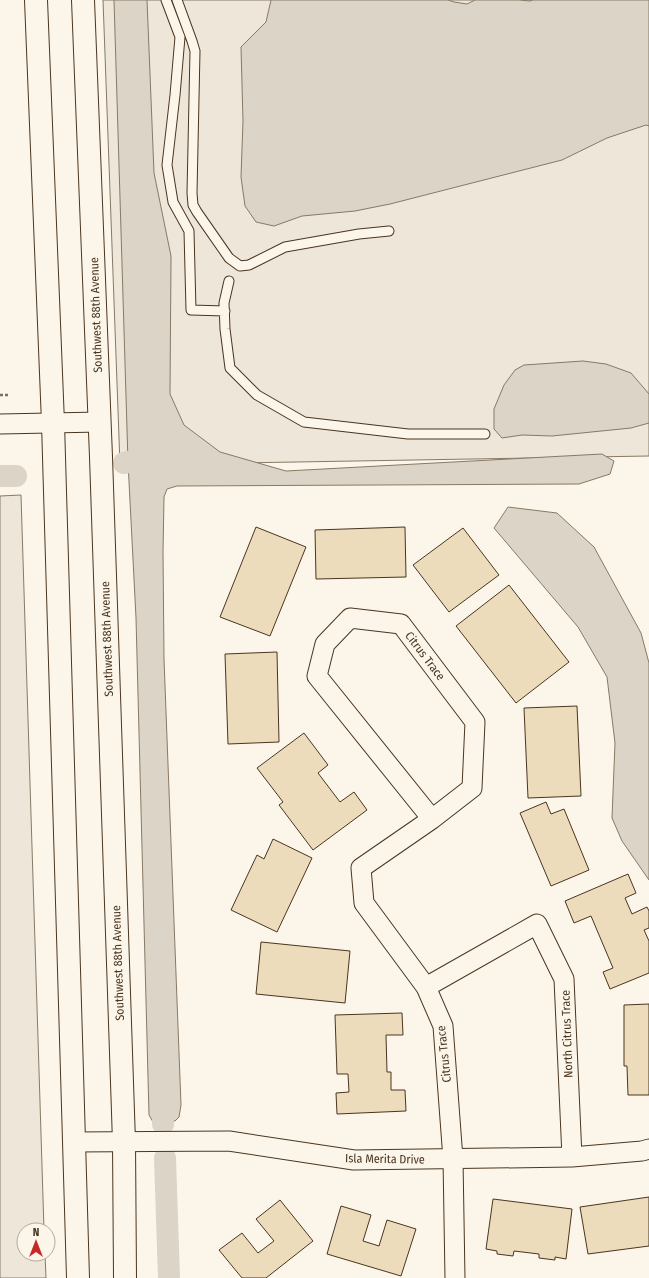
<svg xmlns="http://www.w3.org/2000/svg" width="649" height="1278" viewBox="0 0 649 1278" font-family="'Fira Sans Condensed',sans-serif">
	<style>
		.green { fill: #ede6d9; stroke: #887966 }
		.water { fill: #dcd4c6; stroke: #887966 }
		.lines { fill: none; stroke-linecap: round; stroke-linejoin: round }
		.canal { stroke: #dcd4c6; stroke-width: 22 }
		.building { fill: #ecdcbc; stroke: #4a3520 }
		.lane-casing { stroke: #4a3520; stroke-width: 11 }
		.street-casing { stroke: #4a3520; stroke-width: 21 }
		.secondary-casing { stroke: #4a3520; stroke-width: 24 }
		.path { stroke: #7f6f5c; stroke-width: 2.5; stroke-dasharray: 3 2; stroke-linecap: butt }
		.lane { stroke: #fbf6e9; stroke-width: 9 }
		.street { stroke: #fbf6e9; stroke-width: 19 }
		.secondary { stroke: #fbf6e9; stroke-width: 22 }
		.labels { text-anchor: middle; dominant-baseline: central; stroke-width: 3; stroke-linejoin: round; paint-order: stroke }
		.street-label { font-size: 12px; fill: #4a3520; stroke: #fbf6e9 }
	</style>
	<rect width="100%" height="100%" fill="#fbf6e9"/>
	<path class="green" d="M103 0H649V456L120 465Z
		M21 495 44 1230H24V1254H45L46 1278H0V496Z"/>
	<path class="water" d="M114 0H147L154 173 171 256 170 394 184 425 220 452 286 471 602 454 614 461 610 474 579 484 177 486 167 489 164 497 163 552 164 659 181 1105 179 1117 175 1121 153 1122 149 1115 136 618 128 462Z
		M271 0H448L454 2 467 4 475 0H519L530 1 533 0H649V126L646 125 607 138 562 160 390 204 355 211 302 216 274 226 256 222 245 206 241 177 243 121 241 47 266 22Z
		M583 361 606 364 631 373 649 394V423L631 428 552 436 522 435 502 438 494 429V409L504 385 515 370 524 365Z
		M508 507 557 513 594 547 641 633 649 663V880L622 841 612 818 615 743 607 677 578 627 494 528Z"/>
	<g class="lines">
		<path class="canal" d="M124 463 128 462
			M0 476H16
			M163 1122V1124
			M165 1158 169 1278"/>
	</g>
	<path class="building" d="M256 527 306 547 270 636 220 617Z
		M405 527 406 577 316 579 315 530Z
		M463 528 499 575 449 612 413 565Z
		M509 585 569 662 516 703 456 626Z
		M277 652 279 742 228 744 225 654Z
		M577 706 581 796 528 798 524 708Z
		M304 733 328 765 318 773 340 802 354 792 367 810 313 850 279 805 283 802 257 768Z
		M546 802 551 814 564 809 589 870 551 886 520 813Z
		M273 839 312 858 277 932 231 910 257 855 264 859Z
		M628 874 636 893 625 898 632 914 647 907 649 911V928L644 930 649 941V973L610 989 603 972 613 968 591 916 574 923 565 901Z
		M261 942 350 951 345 1003 256 994Z
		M649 1004V1095H628L627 1066H624V1005Z
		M402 1013 403 1035H386L387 1072H391V1090H405L406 1111 337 1114 336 1093 349 1092 348 1074H337L335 1015Z
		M649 1197V1246L588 1254 580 1207Z
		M493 1199 572 1209 566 1259 555 1257V1260L539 1258V1254L514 1251 513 1256 497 1254V1251L486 1249Z
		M280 1200 313 1241 266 1278H242L219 1250 242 1233 258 1253 274 1241 256 1219Z
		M341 1206 371 1215 363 1241 379 1246 387 1220 416 1229 401 1276 327 1254Z"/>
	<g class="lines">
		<defs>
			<path id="lane" d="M166 0 180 37 175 95 167 165 173 202 189 231 191 310 225 311
				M177 0 192 41 195 51 192 193 193 205 197 212 229 258 240 266 249 265 285 247 359 234 389 231
				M229 281 224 303 225 329 230 368 257 395 304 422 408 434H485"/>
			<path id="street" d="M0 424 100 422
				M350 618 401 624 475 722 472 788 432 819 317 676 325 644Z
				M432 819 361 868 364 903 426 987 443 1026 453 1159 455 1278
				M426 987 537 924 564 979 572 1157
				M74 1142 229 1141 354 1160 572 1157 642 1151 649 1149"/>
			<path id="secondary" d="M36 0 53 423 78 1278
				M83 0 101 457 124 1142 125 1278"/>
		</defs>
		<use href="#lane" class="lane-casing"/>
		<use href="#street" class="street-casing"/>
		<use href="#secondary" class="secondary-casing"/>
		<path class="path" d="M0 395H9"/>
		<use href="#lane" class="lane"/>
		<use href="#street" class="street"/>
		<use href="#secondary" class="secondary"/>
	</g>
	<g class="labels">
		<g class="street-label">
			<text transform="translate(96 315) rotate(-92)">Southwest 88th Avenue</text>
			<text transform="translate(107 639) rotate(-92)">Southwest 88th Avenue</text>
			<text transform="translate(425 656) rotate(53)">Citrus Trace</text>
			<text transform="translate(118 963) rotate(-92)">Southwest 88th Avenue</text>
			<text transform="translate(567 1034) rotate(-92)">North Citrus Trace</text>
			<text transform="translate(444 1054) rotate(-96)">Citrus Trace</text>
			<text transform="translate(385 1159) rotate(1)">Isla Merita Drive</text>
		</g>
	</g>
	<g transform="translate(36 1242)"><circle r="19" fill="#fbf6e9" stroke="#b4a999"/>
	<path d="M0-3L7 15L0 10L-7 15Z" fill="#c62828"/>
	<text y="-6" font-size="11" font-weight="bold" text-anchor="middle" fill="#4a3520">N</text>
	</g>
</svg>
